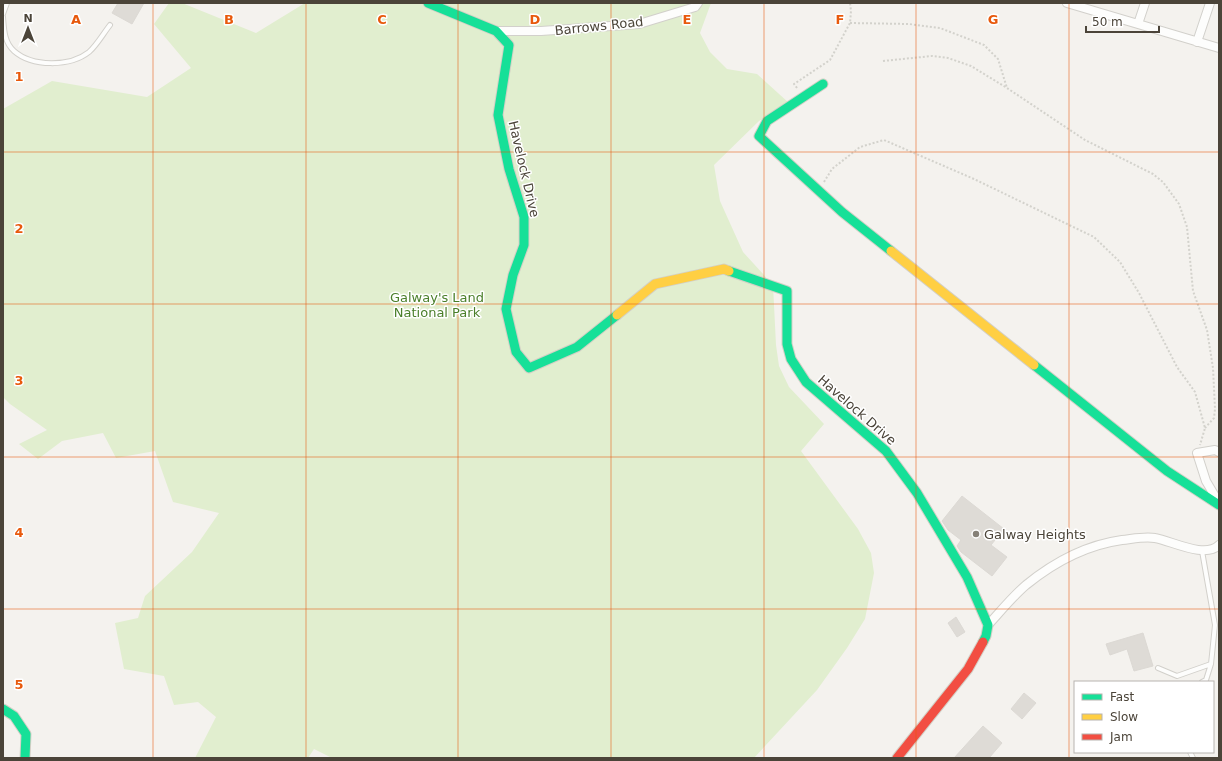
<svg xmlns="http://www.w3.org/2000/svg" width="1222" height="761" viewBox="0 0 1222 761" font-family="'DejaVu Sans',sans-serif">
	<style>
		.green { fill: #e1eecf }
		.building { fill: #dedbd6; stroke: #dcd9d4 }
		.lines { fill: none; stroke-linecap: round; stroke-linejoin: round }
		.lane-casing { stroke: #d2d0cb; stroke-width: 6 }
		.street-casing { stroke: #d2d0cb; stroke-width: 10 }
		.fast-casing { stroke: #d3cfc5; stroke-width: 11 }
		.slow-casing { stroke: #d3cfc5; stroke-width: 11 }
		.jam-casing { stroke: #d3cfc5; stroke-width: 11 }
		.path { stroke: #d3d2cc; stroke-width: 2; stroke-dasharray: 2 2; stroke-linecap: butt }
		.lane { stroke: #fdfdfc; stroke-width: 4 }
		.street { stroke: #fdfdfc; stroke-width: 8 }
		.fast { stroke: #16e098; stroke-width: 9 }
		.slow { stroke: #ffcf43; stroke-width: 9 }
		.jam { stroke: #f24e42; stroke-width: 9 }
		.grid { fill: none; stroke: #e8590c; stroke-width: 1; stroke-opacity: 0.55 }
		.poi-dot { fill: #868178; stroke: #fff; stroke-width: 1.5 }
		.labels { text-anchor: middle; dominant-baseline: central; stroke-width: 3; stroke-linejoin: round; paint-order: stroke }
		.street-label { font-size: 13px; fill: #4b4439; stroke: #fff }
		.park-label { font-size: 13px; fill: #4a7f2a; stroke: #fff }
		.poi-label { font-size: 13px; fill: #4b4439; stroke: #fff; text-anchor: start }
		.grid-label { font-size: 13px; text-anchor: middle; font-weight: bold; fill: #e8590c; stroke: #fff; stroke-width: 3; stroke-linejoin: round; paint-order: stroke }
	</style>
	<rect width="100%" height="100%" fill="#f4f2ee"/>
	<path class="green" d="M169 3H182L256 33 305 3H711L700 33 710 52 727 69 757 74 789 103 759 121 714 165 720 201 743 252 773 285 776 345 779 366 789 387 824 424 801 451 858 529 871 553 874 573 865 619 847 648 817 690 754 758H332L314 749 308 758H195L216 717 198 702 174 705 164 676 124 669 115 623 138 618 145 596 192 552 219 513 173 502 155 451 116 458 103 433 62 441 38 459 19 444 47 430 10 404 3 397V109L52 81 147 97 191 68 154 24Z"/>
	<path class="building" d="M118 3H144L132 24 112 13Z
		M962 496 1004 529 991 545 1007 557 992 576 961 552 957 546 961 540 948 530 942 521Z
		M956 617 965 632 957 637 948 623Z
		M1143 633 1153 666 1134 671 1127 649 1110 655 1106 644Z
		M1024 693 1036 703 1022 719 1011 709Z
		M983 726 1002 743 989 758H954Z"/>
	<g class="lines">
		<defs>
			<path id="lane" d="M3 14 7 3
				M3 17C4 29 4 42 14 51 32 67 70 67 89 52 97 45 103 34 110 25
				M1158 668 1177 676 1211 664
				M1202 682 1206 680 1211 664 1215 625 1202 551
				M1190 752 1193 758"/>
			<path id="street" d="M1067 3 1219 48
				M1138 24 1145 3
				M496 31H541L639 24 695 7 698 3
				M1197 42 1210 3
				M1219 503 1206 481 1197 453 1215 450 1219 452
				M988 625C1000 612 1012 597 1026 585 1053 563 1086 545 1122 540 1132 539 1145 536 1155 538 1172 541 1205 559 1219 545"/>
			<path id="fast" d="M428 3 496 31 509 45 498 115 509 169 524 217V245L513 275 506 309 516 352 529 368 577 347 617 315
				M823 84 767 121 759 136 842 212 891 251
				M729 271 787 291V344L791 359 806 382 886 451 917 493 967 577 988 625 986 636 983 642
				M1034 365 1167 471 1219 505
				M3 709 14 716 26 734 25 758"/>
			<path id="slow" d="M891 251 1034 365
				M617 315 655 284 724 269 729 271"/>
			<path id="jam" d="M897 758 968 669 983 642"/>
		</defs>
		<use href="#lane" class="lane-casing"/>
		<use href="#street" class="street-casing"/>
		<use href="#fast" class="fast-casing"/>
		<use href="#slow" class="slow-casing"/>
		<use href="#jam" class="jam-casing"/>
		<path class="path" d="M850 23 909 24 940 28 984 45 998 59 1007 88
			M883 61 932 56 948 58 971 66 1007 88 1085 140 1153 174 1163 182 1179 204 1187 227 1193 291 1207 330 1213 368 1215 409 1214 418 1205 428
			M797 88 794 84 830 60 850 23 851 11 850 3
			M824 182 832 169 860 147 884 140 974 179 1094 237 1120 262 1139 293 1177 367 1195 392 1205 428 1200 445"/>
		<use href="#lane" class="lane"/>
		<use href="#street" class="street"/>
		<use href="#fast" class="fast"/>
		<use href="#slow" class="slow"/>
		<use href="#jam" class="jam"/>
	</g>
	<path class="grid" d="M153 3V758M306 3V758M458 3V758M611 3V758M764 3V758M916 3V758M1069 3V758M3 152H1219M3 304H1219M3 457H1219M3 609H1219"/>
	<circle class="poi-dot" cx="976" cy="534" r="4"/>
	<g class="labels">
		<g class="street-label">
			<text transform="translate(599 26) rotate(-6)">Barrows Road</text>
			<text transform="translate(524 169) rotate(77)">Havelock Drive</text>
			<text transform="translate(857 410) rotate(41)">Havelock Drive</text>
		</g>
		<g class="park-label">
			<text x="437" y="297">Galway's Land<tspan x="437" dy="15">National Park</tspan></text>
		</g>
		<g class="poi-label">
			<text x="984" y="534">Galway Heights</text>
		</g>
	</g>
	<g class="grid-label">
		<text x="76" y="24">A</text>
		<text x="229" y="24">B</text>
		<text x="382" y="24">C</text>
		<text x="535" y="24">D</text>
		<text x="687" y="24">E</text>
		<text x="840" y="24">F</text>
		<text x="993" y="24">G</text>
		<text x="19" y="81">1</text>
		<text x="19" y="233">2</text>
		<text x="19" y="385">3</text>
		<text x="19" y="537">4</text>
		<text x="19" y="689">5</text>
	</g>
	<rect width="1222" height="761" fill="none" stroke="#4b4439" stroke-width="8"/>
	<rect x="1074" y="681" width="140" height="72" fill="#ffffff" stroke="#b7b4b0"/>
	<rect x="1082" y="694" width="20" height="6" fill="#16e098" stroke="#b7b4b0"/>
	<text x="1110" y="701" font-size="12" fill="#4b4439">Fast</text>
	<rect x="1082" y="714" width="20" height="6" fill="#ffcf43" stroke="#b7b4b0"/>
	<text x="1110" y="721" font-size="12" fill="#4b4439">Slow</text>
	<rect x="1082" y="734" width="20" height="6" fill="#f24e42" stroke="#b7b4b0"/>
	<text x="1110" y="741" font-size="12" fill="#4b4439">Jam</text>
	<g transform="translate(28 28)" stroke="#ffffff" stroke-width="3" paint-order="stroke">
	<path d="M0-3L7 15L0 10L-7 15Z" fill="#4b4439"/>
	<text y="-6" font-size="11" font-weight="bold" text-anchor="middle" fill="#4b4439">N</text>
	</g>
	<path d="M1086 26v6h73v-6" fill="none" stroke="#4b4439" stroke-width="2"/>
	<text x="1092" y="26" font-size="12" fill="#4b4439" stroke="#ffffff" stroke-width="3" paint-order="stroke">50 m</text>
</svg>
